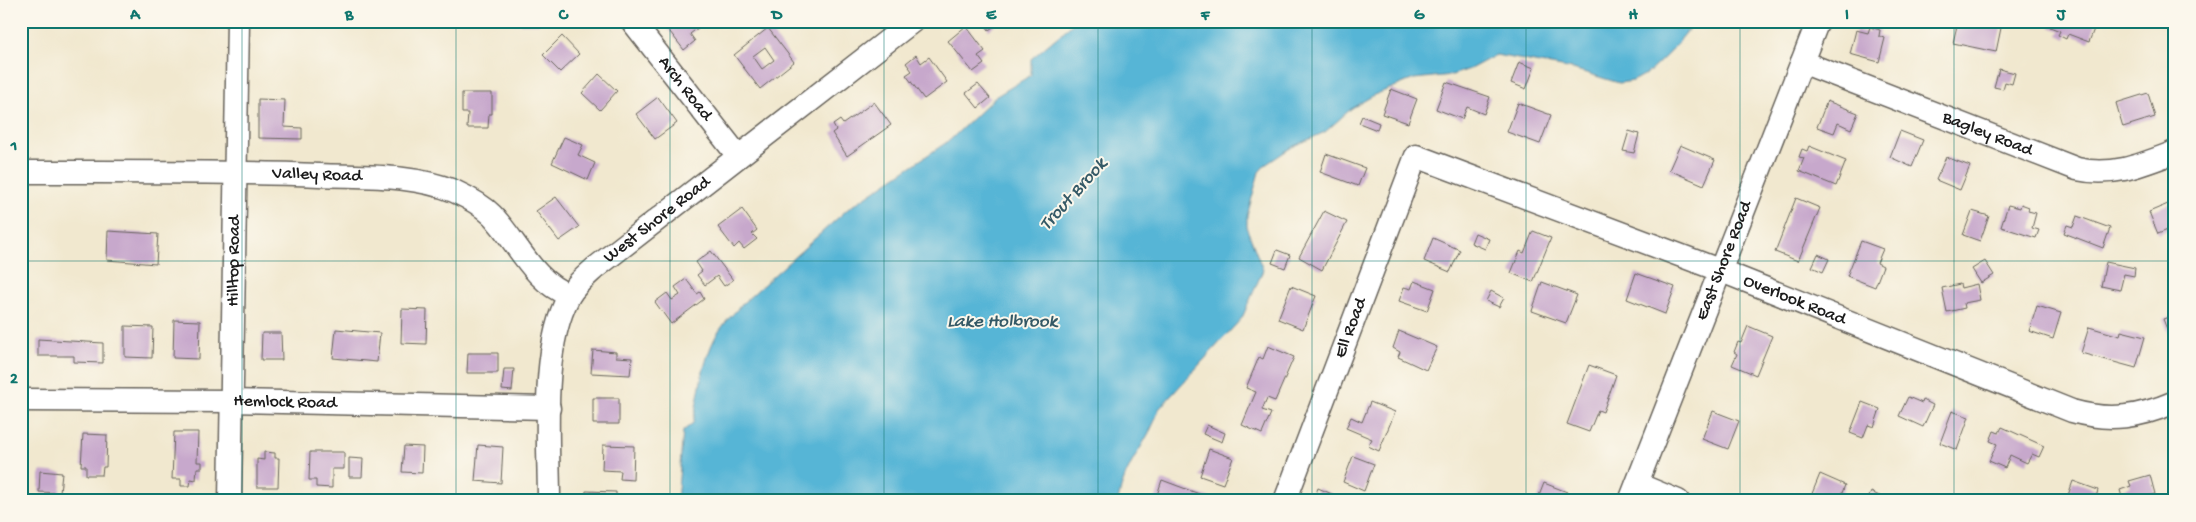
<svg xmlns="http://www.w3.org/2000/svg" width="2196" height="522" viewBox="0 0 2196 522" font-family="'Gochi Hand',sans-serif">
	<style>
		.water { fill: #57b5d6; stroke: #3a6879 }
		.building { fill: #c7a8cc; fill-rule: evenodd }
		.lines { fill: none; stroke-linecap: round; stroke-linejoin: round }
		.minor-casing { stroke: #67635b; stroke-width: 25 }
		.minor { stroke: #fff; stroke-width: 22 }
		.grid { fill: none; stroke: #0f766e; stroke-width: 1; stroke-opacity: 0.55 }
		.labels { text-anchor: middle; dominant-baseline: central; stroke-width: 4; stroke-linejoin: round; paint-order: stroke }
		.street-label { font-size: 18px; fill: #1c1c1c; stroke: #fbf7ec }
		.water-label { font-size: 19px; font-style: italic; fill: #345966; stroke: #fbf7ec }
		.neatline { fill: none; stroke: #0f766e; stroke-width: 2 }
		.grid-label { font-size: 16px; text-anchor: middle; font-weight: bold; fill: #0f766e }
	</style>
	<rect width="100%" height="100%" fill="#fbf7ec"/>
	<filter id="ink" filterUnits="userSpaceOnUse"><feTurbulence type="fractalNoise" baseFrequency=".02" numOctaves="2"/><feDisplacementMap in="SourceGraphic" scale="10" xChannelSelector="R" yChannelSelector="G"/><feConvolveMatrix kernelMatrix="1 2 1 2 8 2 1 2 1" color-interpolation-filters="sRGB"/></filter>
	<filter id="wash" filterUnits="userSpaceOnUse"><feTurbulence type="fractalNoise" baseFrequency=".0096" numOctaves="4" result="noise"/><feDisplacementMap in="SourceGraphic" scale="20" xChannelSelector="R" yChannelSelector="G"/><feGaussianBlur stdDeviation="1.12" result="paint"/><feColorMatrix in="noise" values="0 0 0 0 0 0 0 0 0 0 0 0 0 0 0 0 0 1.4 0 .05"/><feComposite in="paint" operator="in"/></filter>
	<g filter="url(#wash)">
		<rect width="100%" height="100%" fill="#f1e8cf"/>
		<path class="water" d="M1076 21H1696L1668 54 1648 73 1633 81 1619 83 1573 69 1496 55 1470 69 1452 75 1414 79 1374 95 1352 108 1325 132 1292 147 1265 165 1259 172 1247 216V229L1263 270 1242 318 1159 409C1149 443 1124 463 1118 501H677L683 431 693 423C699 394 702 362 716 336 723 324 734 313 743 303L849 208 950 140 995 97 1031 75V59Z"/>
		<g id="blocks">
			<path class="building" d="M513 21H539V24H513Z
				M664 21H707L690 34 695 41 684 50 663 23Z
				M983 21H1001L989 30Z
				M1958 21 2002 23 1996 52 1953 43Z
				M2052 21H2097L2089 42 2068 34 2066 39 2058 35 2060 31 2050 27Z
				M966 26 985 51 978 56 984 64 973 72 948 41Z
				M1870 27 1880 30 1879 36 1885 38 1879 62 1850 54 1856 30 1868 33Z
				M768 28 794 62 760 89 734 55ZM765 47 774 60 762 69 753 56Z
				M562 36 579 54 560 72 543 55Z
				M916 55 921 63 929 57 947 82 924 99 906 75 912 71 906 63Z
				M1519 62 1534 68 1526 89 1511 83Z
				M1999 69 2015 73 2012 84 2005 82 2003 89 1994 87Z
				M599 74 617 91 600 110 582 93Z
				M1446 82 1490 97 1484 114 1467 107 1462 119 1436 109Z
				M978 84 990 98 978 108 966 93Z
				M1391 89 1417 99 1408 123 1382 114Z
				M462 93H492V114H489L488 128H467L468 113H462Z
				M2148 93 2155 117 2123 127 2116 103Z
				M658 97 677 123 655 139 636 114Z
				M258 99 285 100 284 127 302 128V139L258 138Z
				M1827 101 1858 113 1851 129 1838 123 1834 133 1817 127Z
				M874 102 891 125 847 156 832 133 836 130 833 125 840 120 843 124Z
				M1518 103 1551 115 1540 144 1507 132Z
				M1362 116 1379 123 1377 130 1359 123Z
				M1629 131 1639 134 1634 153 1623 151Z
				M1900 131 1923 140 1912 167 1890 157Z
				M564 137 583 145 578 155 595 163 588 180 552 163Z
				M1680 145 1715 160 1704 185 1669 170Z
				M1809 146 1846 161 1836 186 1799 171 1804 158 1799 157 1802 149 1807 151Z
				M1326 154 1365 168 1358 186 1320 172Z
				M1946 157 1970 166 1960 190 1936 180Z
				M556 197 579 227 559 241 536 211Z
				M1796 198 1820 208 1798 261 1775 252Z
				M2175 201V227L2158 234 2149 212Z
				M2021 204 2029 207 2028 211 2036 213 2032 228 2039 230 2036 238 2001 227 2008 205 2020 208Z
				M742 209 757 230 752 234 757 239 744 249 739 243 734 248 718 227Z
				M1324 211 1347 222 1322 270 1299 257Z
				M1972 211 1989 216 1980 241 1963 235Z
				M2077 216 2110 228 2103 248 2064 233 2067 225 2073 227Z
				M108 231 158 234 156 264 107 260Z
				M1533 231 1551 238 1533 282 1511 273 1520 251 1524 253Z
				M1475 233 1489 239 1485 249 1471 243Z
				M1433 238 1460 250 1450 272 1424 261Z
				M1861 241 1883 249 1877 263 1883 266 1875 287 1847 276Z
				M1277 250 1290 255 1285 268 1272 263Z
				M711 251 733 280 724 286 717 276 705 285 697 275 702 271 696 262Z
				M1818 254 1829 259 1823 272 1812 267Z
				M1985 261 1994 275 1981 283 1972 269Z
				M2106 262 2135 268 2134 276 2124 274 2120 290 2101 286Z
				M1636 273 1675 287 1665 314 1627 299Z
				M686 279 697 294 700 292 704 299 671 324 655 302 667 293 672 300 680 295 675 287Z
				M1414 281 1435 289 1427 311 1399 301 1404 287 1411 289Z
				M1542 282 1577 295 1566 323 1532 311Z
				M1960 284 1961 288 1977 284 1980 300 1964 303 1965 308 1947 312 1942 288Z
				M1291 286 1316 296 1303 329 1278 319Z
				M1491 291 1504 298 1499 307 1486 301Z
				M2037 306 2061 313 2053 339 2029 331Z
				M402 309 427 310 426 344 401 343Z
				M2175 315V341L2172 342 2163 319Z
				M174 320 200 321 199 359 173 358Z
				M125 326 153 327 152 358 125 357Z
				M1748 326 1772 336 1756 375 1732 365 1737 354 1734 352 1738 342 1741 343Z
				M2089 327 2120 336 2121 331 2145 337 2136 368 2081 353Z
				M336 329 380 333 377 362 333 358Z
				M1399 331 1437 347 1426 370 1398 357 1400 352 1393 348Z
				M262 333H281L282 360H261Z
				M38 339 103 343V363L74 362V356H38Z
				M1268 346 1294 357 1275 401 1267 398 1262 410 1271 413 1262 434 1242 425 1256 392 1246 388 1259 357 1263 359Z
				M593 350 616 352V357L632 358 630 375 591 373Z
				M468 353H498V373H467Z
				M1589 365 1616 375 1603 412 1598 410 1589 432 1567 424Z
				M504 369H514L512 391 502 390Z
				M1908 397 1922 403 1923 400 1933 405 1923 427 1899 416Z
				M593 398H619V424H593Z
				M1370 402 1395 412 1379 451 1368 446 1372 439 1346 428 1351 417 1362 422Z
				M1862 402 1880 409 1874 427 1868 425 1863 438 1850 433Z
				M1713 411 1739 421 1728 449 1702 439Z
				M1952 411 1969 417 1957 450 1940 443Z
				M1207 425 1225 433 1222 442 1203 434Z
				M2002 427 2044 446 2039 457 2032 454 2027 463 2010 455 2005 468 1989 461 1997 444 1990 441 1994 431 1999 433Z
				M174 432H198L197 462H202V468H197L196 480 191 479 190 486H181V479H172Z
				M83 434 107 435 106 467H103L102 475H86V466H81Z
				M478 445 503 447 501 483 475 481Z
				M603 445 634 446 633 480 620 479 621 471 602 470Z
				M404 446 423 447 422 473 402 472Z
				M1209 449 1233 458 1223 484 1200 476Z
				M264 452 275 453V458H279L278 487H257V459L264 460Z
				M310 452H344V469H332V488L316 487V480H309Z
				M1353 456 1374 464 1364 491 1343 482Z
				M349 458 363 459 362 477H349Z
				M40 471 62 473 60 493 39 492Z
				M1820 474 1845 485 1839 501H1809Z
				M2150 475 2155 494 2131 501H2123L2120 490 2131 486 2129 481Z
				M1162 480 1218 501H1155Z
				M2073 481 2098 490 2095 501H2066Z
				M1544 483 1567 492 1564 501H1537Z
				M1318 488 1348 501H1313Z
				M586 491 616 492V501H585Z
				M1871 492 1890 501H1867Z"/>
		</g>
	</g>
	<g filter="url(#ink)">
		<use href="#blocks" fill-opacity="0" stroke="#67635b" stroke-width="1"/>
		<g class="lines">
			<defs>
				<g id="minor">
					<path id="s1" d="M632 21 738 156"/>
					<path id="s2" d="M1802 62 2077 169C2113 177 2141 165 2175 152"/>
					<path id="s3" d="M21 172C121 172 220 171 319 175 364 177 412 174 454 191 467 197 481 204 492 215 517 241 533 282 569 295"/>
					<path id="s4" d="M21 400 232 401 549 408"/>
					<path d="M1637 484 1678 501"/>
					<path id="s5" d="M230 501 238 21"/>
					<path id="s6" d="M549 501C549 441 540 349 569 296 575 285 585 277 595 268L913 21"/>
					<path id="s7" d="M1285 501 1416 156 1719 270 2072 411C2110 422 2140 417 2175 402"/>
					<path id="s8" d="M1630 501 1818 21"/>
				</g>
			</defs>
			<use href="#minor" class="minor-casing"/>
			<use href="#minor" class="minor"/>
		</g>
	</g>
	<path class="grid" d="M242 21V501M456 21V501M670 21V501M884 21V501M1098 21V501M1312 21V501M1526 21V501M1740 21V501M1954 21V501M21 261H2175"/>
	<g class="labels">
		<g class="street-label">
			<text stroke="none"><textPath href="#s1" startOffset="86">Arch Road</textPath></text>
			<text stroke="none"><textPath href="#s2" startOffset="199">Bagley Road</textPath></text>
			<text stroke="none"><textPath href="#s3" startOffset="296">Valley Road</textPath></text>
			<text stroke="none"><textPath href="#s6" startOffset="325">West Shore Road</textPath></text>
			<text stroke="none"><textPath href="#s5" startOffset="240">Hilltop Road</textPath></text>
			<text stroke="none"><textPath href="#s8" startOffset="258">East Shore Road</textPath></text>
			<text stroke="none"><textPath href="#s7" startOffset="774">Overlook Road</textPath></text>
			<text stroke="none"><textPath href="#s7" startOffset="185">Ell Road</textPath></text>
			<text stroke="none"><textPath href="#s4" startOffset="264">Hemlock Road</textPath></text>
		</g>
		<g class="water-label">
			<text transform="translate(1074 195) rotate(-48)">Trout Brook</text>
			<text x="1002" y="322">Lake Holbrook</text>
		</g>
	</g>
	<rect width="2196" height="522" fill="none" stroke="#fbf7ec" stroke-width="55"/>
	<rect x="28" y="28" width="2140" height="466" class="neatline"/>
	<g class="grid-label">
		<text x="135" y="19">A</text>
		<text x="349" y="19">B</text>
		<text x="563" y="19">C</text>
		<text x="777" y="19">D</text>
		<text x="991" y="19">E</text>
		<text x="1205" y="19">F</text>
		<text x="1419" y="19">G</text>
		<text x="1633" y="19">H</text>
		<text x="1847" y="19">I</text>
		<text x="2061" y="19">J</text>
		<text x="14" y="150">1</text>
		<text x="14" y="383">2</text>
	</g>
</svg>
